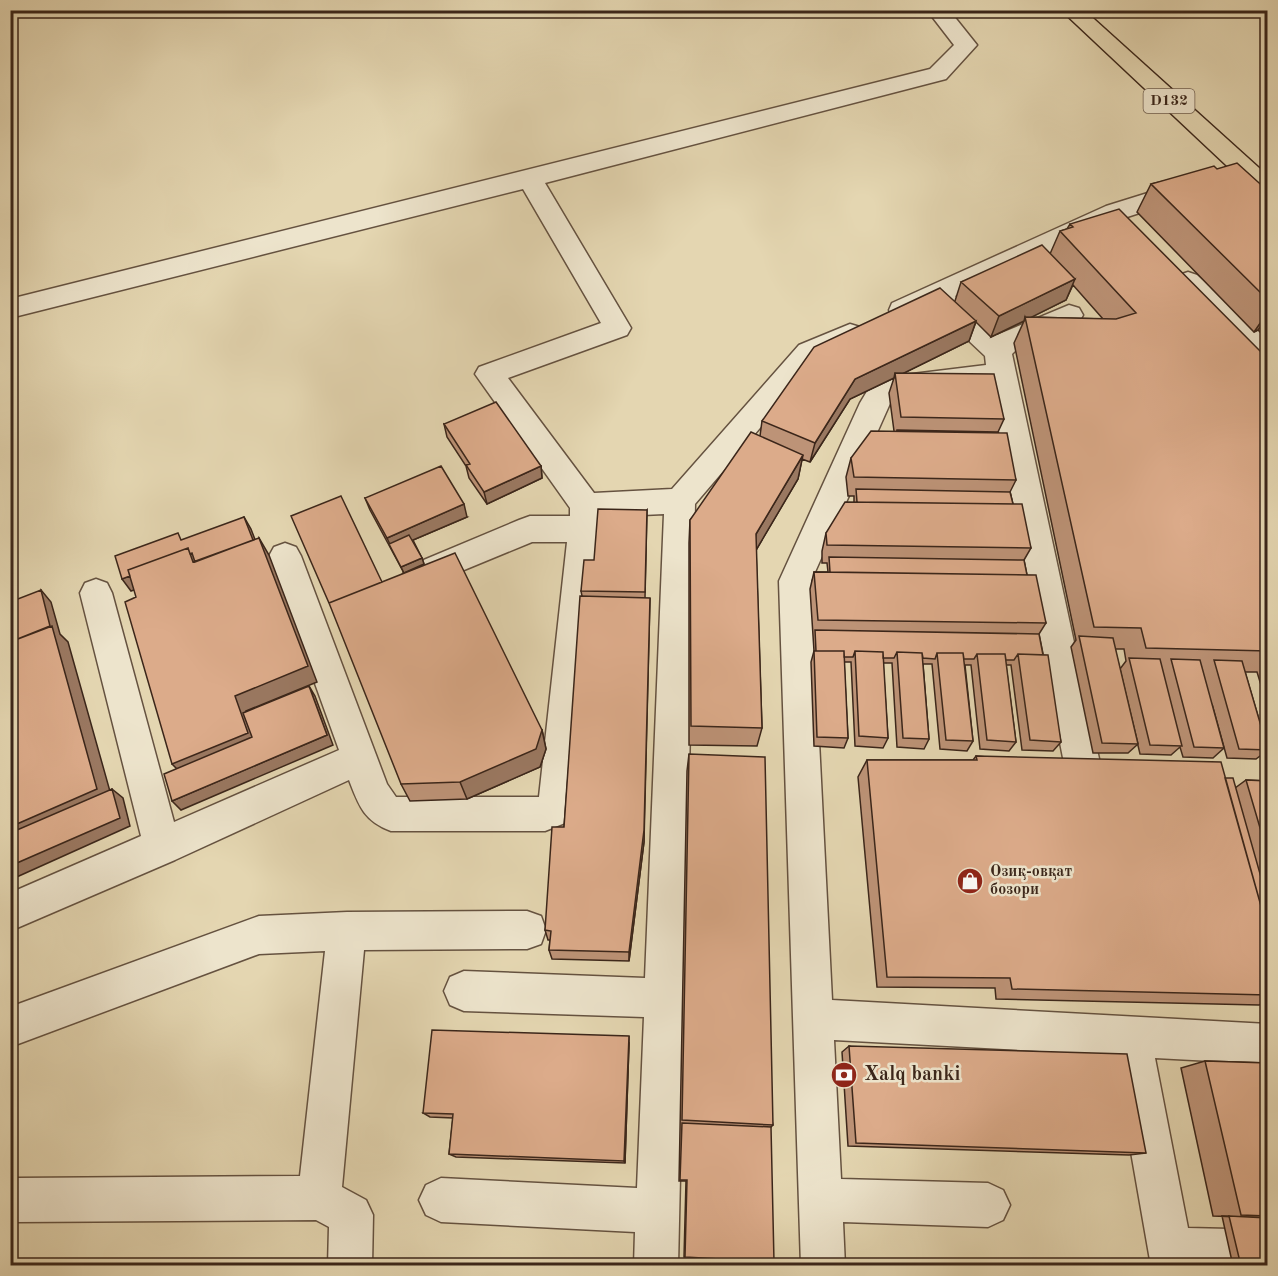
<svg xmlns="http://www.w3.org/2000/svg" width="1278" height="1276" viewBox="0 0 1278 1276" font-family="'Old Standard TT',serif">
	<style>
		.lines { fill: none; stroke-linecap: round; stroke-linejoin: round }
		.minor-casing { stroke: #655240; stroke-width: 3 }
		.highway-casing { stroke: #3b261a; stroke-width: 3 }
		.minor { fill: #ede4cc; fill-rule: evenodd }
		.highway { fill: #e4d6b1; fill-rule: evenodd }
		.wall { fill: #bd9377; stroke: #3b261a; stroke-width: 1.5; fill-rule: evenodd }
		.shaded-wall { fill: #9a7861; stroke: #3b261a; stroke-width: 1.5 }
		.building { fill: #dcab8a; stroke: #3b261a; stroke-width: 1.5 }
		.labels { text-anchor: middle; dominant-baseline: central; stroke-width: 5; stroke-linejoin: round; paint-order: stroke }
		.shield { fill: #ede4cc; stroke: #705f4f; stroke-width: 1.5 }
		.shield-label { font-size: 15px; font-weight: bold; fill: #3b261a }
		.poi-label { font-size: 16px; font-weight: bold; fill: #3b261a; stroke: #ede4cc; text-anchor: start }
		.near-poi-label { font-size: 20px; font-weight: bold; fill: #3b261a; stroke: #ede4cc; text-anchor: start }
	</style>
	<rect width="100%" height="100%" fill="#e4d6b1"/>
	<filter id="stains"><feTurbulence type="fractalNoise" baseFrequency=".00333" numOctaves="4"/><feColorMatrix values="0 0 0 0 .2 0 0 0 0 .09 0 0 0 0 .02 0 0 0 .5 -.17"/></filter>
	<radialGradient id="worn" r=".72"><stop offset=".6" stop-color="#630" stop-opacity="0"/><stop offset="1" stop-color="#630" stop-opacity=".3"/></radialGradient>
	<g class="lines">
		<defs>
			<path id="minor" d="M927 10H949L977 45 946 79 545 183 631 328 627 335 508 378 594 493 672 489 799 345 850 324 860 327 864 334 860 341 819 359 695 504 678 1266H634L635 1232 441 1222 426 1215 419 1200 426 1185 441 1178 637 1188 644 1017 464 1011 450 1005 444 991 450 977 464 971 645 978 664 514 600 517 575 800 565 823 545 831H391C364 821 359 806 349 780L175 860 10 931V893L141 836 80 593 85 583 96 579 107 583 112 593 174 822 339 750 269 556 274 547 285 543 296 547 301 556 387 784 396 797H539L567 542H532L418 589 407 585 402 576 407 567 519 520 530 516H570V508L475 374 479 367 601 323 523 189 10 318V299L930 69 954 45Z
				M1183 182 1192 184 1195 190 1192 196 1124 218 955 296 997 335 1069 305 1079 308 1083 315 1079 322 1019 347 1012 354 1101 768 1096 780 1083 784 1070 780 1065 768 990 385 892 399 811 581 832 1000 1268 1024V1064L1155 1058 1188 1228 1230 1229 1246 1235 1252 1251 1246 1266H1151L1114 1055 834 1040 841 1179 988 1183 1003 1190 1010 1205 1003 1220 988 1227 843 1222 845 1266H801L779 581 860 403 872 383 896 376 986 365 985 356 933 307 902 320 892 317 889 310 892 303 1106 206Z
				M1188 272 1197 275 1268 339V366L1258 363 1179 287 1175 281 1179 275Z
				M527 911 541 916 546 930 541 944 527 949 364 950 342 1187 366 1200 373 1215 372 1266H328L329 1227 316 1220 17 1222 10 1219V1181L17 1178 300 1176 325 951 259 954 10 1047V1007L259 916 347 912Z"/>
			<path id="highway" d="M1061 10H1084L1268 176V198L1259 196Z"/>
		</defs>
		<use href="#minor" class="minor-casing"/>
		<use href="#highway" class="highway-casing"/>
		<use href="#minor" class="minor"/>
		<use href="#highway" class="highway"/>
	</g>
	<path class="wall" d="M1217 169 1268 191V340L1258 330 1254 332 1137 212 1151 184Z
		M1070 224 1268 359V708L1257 672H1245L1268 750 1256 759 1227 758 1212 704 1224 748 1213 758 1183 757 1180 747 1171 755 1140 754 1120 669 1126 661 1124 649H1115L1138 744 1128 753H1093L1071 647 1076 640 1014 343 1024 321 991 337 976 322 969 341 904 373 1004 419 998 432 1016 480 1010 492 1013 504 1031 548 1024 560 1027 575 1046 623 1039 634 1061 742 1053 751 1022 750 1011 665H1006L1016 742 1009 751 980 749 971 665H965L973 741 967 751 940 749 932 664H923L929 739 924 749 897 747 892 663H883L888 738 883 748 855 746 851 662H844L848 738 844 748 814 746 811 662 814 651 810 589 814 572H828L827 563H822V551L826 533 854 502V496H848L846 477 851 458 894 431 889 393 894 378 850 399 810 462 802 459 798 479 756 550 762 728 757 746 689 745V543L690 520 760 436 762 421 955 301 961 282 1050 254 1060 231 1067 229ZM1073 285 1103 319 1031 317 1066 300Z
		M444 424 541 466 542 478 487 504 469 478 466 466 447 437Z
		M365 498 467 517 413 540 422 558 424 564 404 573 370 510Z
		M647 510 645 598 644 842 629 961 552 959 549 950 550 940H548L545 930 564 827 582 596 581 591Z
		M382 582 542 730 546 749 540 767 467 799 410 801 401 784Z
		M689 754 773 1125 771 1127 685 1257H684L686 1181H679L687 771Z
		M976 756 1225 778 1235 788 1246 780 1268 781V1002L1259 1005 996 999 995 988 877 987 858 777 867 760H973Z
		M629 1043 625 1163 456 1157 449 1154 453 1118 430 1117 423 1113Z
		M849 1046 1146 1153 1129 1155 848 1146 842 1052Z
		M1205 1061 1268 1063V1218L1213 1216 1181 1068Z
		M1222 1216H1229L1268 1266H1233Z"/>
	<path class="shaded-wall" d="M1075 279 1066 300 1026 320 1025 317 1024 321 991 337 999 316Z
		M1268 312V317L1258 330 1254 332Z
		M976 321 969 341 896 377 895 373 894 378 850 399 810 462 815 443 855 379Z
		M803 455 798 479 752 557 756 534Z
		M541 466 542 478 487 504 484 492Z
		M464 504 467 517 392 549 387 538Z
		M244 517 251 529 262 558 196 567 131 591 122 579Z
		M259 538 269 555 317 682 246 711 259 747 186 778 172 764 235 696Z
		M422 558 424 564 404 573 401 567Z
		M41 590 51 602 60 634 68 642 113 802 10 847V827Z
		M650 598 644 842 629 961V952Z
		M309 686 315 696 333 745 181 810 172 801 327 735Z
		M542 730 546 749 540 767 467 799 460 782Z
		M112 789 123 798 130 826 10 880V866Z
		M629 1036V1043L625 1163 624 1161Z"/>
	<path class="building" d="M1237 163 1268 191V300L1151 184 1214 166 1217 169Z
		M1119 209 1268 359V651L1146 648 1141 628 1094 627 1025 317 1116 319 1136 313 1060 231 1073 227 1070 224Z
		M1042 245 1075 279 999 316 961 282Z
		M940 288 976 321 855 379 815 443 762 421 814 347Z
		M895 373 994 374 1004 419 901 417Z
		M496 402 541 466 484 492 466 465 470 464 444 424Z
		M897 430 998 432V433L897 431Z
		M871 431 1007 433 1016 480 854 477 851 458Z
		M751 432 803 455 756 534 762 728 691 726 690 520Z
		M441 466 464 504 387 538 365 498Z
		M856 489 1010 492 1013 504 857 502Z
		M341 496 382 582 329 603 291 516Z
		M845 502 1022 504 1031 548 827 545 826 533Z
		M598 509 647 510 645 592 581 591 584 560H594Z
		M244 517 253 540 195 562 192 553 190 554 188 548 128 570 130 576 122 579 115 556 178 533 181 540Z
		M409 535 422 558 401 567 389 544Z
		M259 538 308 666 235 696 248 733 172 764 125 602 136 597 128 570 188 548 193 562Z
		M455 553 542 730 536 749 460 782 401 784 329 603Z
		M829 557 1024 560 1027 575 830 572Z
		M814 572 1036 575 1046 623 818 620Z
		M41 590 50 626 10 642V602Z
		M580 596 650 598 644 830 629 952 549 950 551 931 545 930 552 827H564Z
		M52 626 97 789 10 827V642Z
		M815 630 1039 634 1043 655 1018 654 1014 660H1006L1005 654H977L974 659H964L963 653H937L935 659 923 658 922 653 897 652 894 658H883V652L855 651 853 657H844V651H816Z
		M1079 636 1113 638 1138 744 1102 743Z
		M814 651H844L848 738 817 737Z
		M855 651 883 652 888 738 859 736Z
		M897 652 922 653 929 739 903 738Z
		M937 653H963L973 741 946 740Z
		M977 654H1005L1016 742 987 740Z
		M1018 654 1048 655 1061 742 1030 740Z
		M1129 658 1160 659 1182 746 1150 745Z
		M1171 659 1200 660 1224 748 1194 747Z
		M1214 660 1242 661 1268 750 1239 749Z
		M309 686 327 735 172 801 164 774 252 737 243 713Z
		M689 754 765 757 773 1125 682 1120Z
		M976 756 1221 762 1268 931V995L1012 989 1010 978 887 977 867 760H977Z
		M1225 778H1233L1268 902V931Z
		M1246 780 1268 781V855Z
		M112 789 120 818 10 866V833Z
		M432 1030 629 1036 624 1161 449 1154 453 1114 423 1113Z
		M849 1046 1127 1054 1146 1153 856 1143Z
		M1205 1061 1268 1063V1216L1241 1215Z
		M682 1123 771 1127 774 1262 685 1257 687 1180H680Z
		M1229 1216 1268 1218V1266H1241Z"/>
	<defs>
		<symbol id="shop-disc" viewBox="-11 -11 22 22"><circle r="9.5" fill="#8f2418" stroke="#ede4cc"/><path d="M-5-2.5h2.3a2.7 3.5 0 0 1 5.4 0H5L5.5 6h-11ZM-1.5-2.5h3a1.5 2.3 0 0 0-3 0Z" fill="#fff"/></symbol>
		<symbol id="bank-disc" viewBox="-11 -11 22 22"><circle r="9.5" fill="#8f2418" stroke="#ede4cc"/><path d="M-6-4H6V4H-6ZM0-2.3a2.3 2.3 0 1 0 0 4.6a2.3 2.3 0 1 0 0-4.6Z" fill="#fff"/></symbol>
	</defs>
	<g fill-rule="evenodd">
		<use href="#shop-disc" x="955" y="866" width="30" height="30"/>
		<use href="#bank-disc" x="829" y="1060" width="30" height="30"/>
	</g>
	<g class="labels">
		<rect class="shield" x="1143.5" y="89" width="51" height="24" rx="4.5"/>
		<g class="shield-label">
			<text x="1169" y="101">D132</text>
		</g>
		<g class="poi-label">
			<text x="990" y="872">Озиқ-овқат<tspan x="990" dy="18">бозори</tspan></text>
		</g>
		<g class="near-poi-label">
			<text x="864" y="1075">Xalq banki</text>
		</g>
	</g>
	<rect width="1278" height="1276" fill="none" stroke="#e4d6b1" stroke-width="36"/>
	<rect x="12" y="12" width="1254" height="1252" fill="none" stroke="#3b261a" stroke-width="3"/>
	<rect x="18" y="18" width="1242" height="1240" fill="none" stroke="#3b261a" stroke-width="1.5"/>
	<rect width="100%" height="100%" filter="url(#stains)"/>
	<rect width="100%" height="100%" fill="url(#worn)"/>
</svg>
